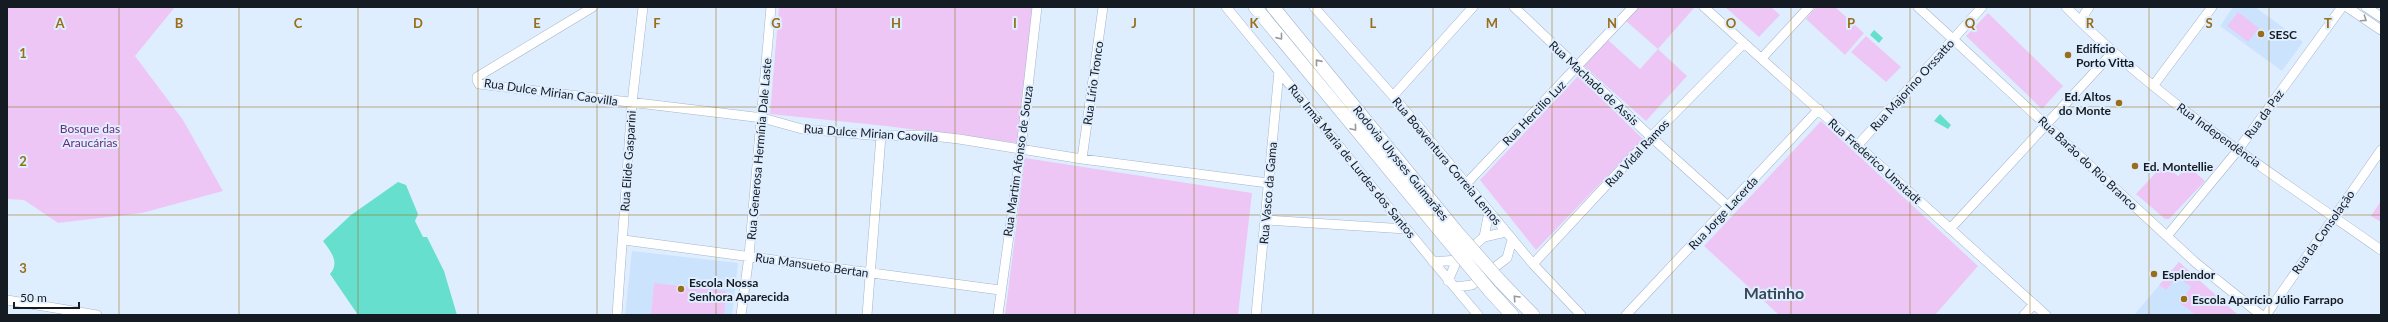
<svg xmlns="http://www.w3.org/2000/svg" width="2388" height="322" viewBox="0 0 2388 322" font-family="Lato,sans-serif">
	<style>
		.built { fill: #cce3fe }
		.green { fill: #eec6f5 }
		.water { fill: #67dfcf }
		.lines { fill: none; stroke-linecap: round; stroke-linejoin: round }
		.minor-casing { stroke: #a4b5c9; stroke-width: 10 }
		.highway-casing { stroke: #a4b5c9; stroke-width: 14 }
		.minor { stroke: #fff; stroke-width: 9 }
		.highway { stroke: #fff; stroke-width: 13 }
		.highway-bridge-casing { stroke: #a4b5c9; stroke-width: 14; stroke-linecap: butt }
		.highway-bridge { stroke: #fff; stroke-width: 13 }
		.oneway { stroke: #96989c }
		.grid { fill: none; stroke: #986e1b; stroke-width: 1; stroke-opacity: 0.55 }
		.poi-dot { fill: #986e1b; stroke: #dfeeff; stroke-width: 1.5 }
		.labels { text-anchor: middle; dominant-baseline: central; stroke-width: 4; stroke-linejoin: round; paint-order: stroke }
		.poi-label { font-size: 12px; font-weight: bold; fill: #151b23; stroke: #dfeeff; text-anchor: start }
		.street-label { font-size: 12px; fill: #151b23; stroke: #dfeeff }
		.park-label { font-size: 12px; fill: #6f2c7b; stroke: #dfeeff }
		.district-label { font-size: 16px; font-weight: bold; fill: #394859; stroke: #dfeeff }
		.grid-label { font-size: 13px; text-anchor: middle; font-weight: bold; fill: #986e1b; stroke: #dfeeff; stroke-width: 4; stroke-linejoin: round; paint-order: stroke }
	</style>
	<rect width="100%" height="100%" fill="#dfeeff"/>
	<path class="built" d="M2233 7H2255L2303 42 2282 71 2220 26Z
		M632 251 738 263 732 315H625Z
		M2179 262 2238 315H2134Z"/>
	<path class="green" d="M7 7H175L135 56 183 120 223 191 142 213 58 223 24 200 7 199Z
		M779 7H1033L1017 143 886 126 770 114Z
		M1638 7H1695L1658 49 1687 76 1646 121 1584 66 1607 39 1640 69 1658 49 1626 21Z
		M1725 7H1771L1780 15 1759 37Z
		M1816 7H1835L1864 33 1845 55 1806 19Z
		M2238 12 2259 28 2248 42 2227 26Z
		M1988 13 2063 86 2042 109 1966 36Z
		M1866 36 1901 67 1886 82 1851 52Z
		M1578 76 1643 139 1536 250 1480 180Z
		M1821 121 1978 266 1935 315H1779L1704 246Z
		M1025 158 1252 193 1238 315H1005Z
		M2164 164 2178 176 2188 166 2205 181 2169 219H2165L2136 194Z
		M2381 201V222L2371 216Z
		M2179 262 2238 315H2196L2180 303 2191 287 2177 277 2166 290 2159 285Z
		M654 283 726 291 724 315H651Z"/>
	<path class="water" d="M1874 30 1883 38 1879 43 1870 35Z
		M1940 114 1951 125 1948 129 1934 121Z
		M398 182 406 185 418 214 415 221 423 237H427L444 271 457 315H358L330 274C340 262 331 252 323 241L351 215Z"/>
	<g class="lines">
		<defs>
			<path id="minor" d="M593 7 477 77V80L479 84 763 118 802 129 881 136 924 135 959 139 1082 159 1268 183
				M1226 7C1311 109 1392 214 1478 315
				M1314 7 1393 96 1533 264 1581 315
				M1514 7 1651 137 1729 207
				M1704 7 2046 315
				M1918 7 2196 263 2261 315
				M2066 7C2159 102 2273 174 2381 250
				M2347 7 2381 30
				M2366 7 2381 17
				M2080 21 2089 7
				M1762 58 1809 7
				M2153 86 2212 7
				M1393 96 1473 7
				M1857 146 1982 7
				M1082 159 1103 7
				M1467 183 1633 7
				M1265 220 1406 229
				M1950 229 2113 52
				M2167 236 2238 150 2342 7
				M1484 237 1489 212
				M624 240 1000 290
				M1433 262 1457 260
				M1533 264 1651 137 1744 43
				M1448 281 1457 260 1484 237 1506 232
				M1455 287 1472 285 1503 261 1507 258 1512 240
				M7 300 97 315
				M617 315 632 103 643 7
				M741 315 749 256 771 7
				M867 315 881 136
				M998 315 1021 149 1037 7
				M1256 315 1279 71
				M1626 315 1819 109
				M2024 315 2034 304
				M2266 315 2381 150"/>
			<path id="highway" d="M1255 7 1446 238
				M1273 7 1456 231
				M1500 281 1533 315
				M1490 291 1512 315"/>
		</defs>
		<use href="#minor" class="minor-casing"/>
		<use href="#highway" class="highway-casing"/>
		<use href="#minor" class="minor"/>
		<use href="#highway" class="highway"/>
		<defs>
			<path id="highway-bridge" d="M1456 231 1500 281
				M1446 238 1490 291"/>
		</defs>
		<use href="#highway-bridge" class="highway-bridge-casing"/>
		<use href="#highway-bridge" class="highway-bridge"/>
	</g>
	<defs><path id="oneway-chevron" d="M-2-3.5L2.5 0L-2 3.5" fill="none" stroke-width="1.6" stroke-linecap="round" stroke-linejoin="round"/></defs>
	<g class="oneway">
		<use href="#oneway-chevron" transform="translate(2364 19) rotate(34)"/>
		<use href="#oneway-chevron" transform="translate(1280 37) rotate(51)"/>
		<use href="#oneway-chevron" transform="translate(1318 62) rotate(-129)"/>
		<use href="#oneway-chevron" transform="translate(1354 128) rotate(50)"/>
		<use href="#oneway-chevron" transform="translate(1516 298) rotate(-133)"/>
	</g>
	<path class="grid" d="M119 7V315M239 7V315M358 7V315M478 7V315M597 7V315M716 7V315M836 7V315M955 7V315M1075 7V315M1194 7V315M1313 7V315M1433 7V315M1552 7V315M1672 7V315M1791 7V315M1910 7V315M2030 7V315M2149 7V315M2269 7V315M7 107H2381M7 215H2381"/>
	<g class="poi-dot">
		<circle cx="2261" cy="34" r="4"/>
		<circle cx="2068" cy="55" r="4"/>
		<circle cx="2119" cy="103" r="4"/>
		<circle cx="2135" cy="166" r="4"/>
		<circle cx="2154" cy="274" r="4"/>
		<circle cx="681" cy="289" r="4"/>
		<circle cx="2184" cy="299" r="4"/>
	</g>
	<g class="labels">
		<g class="poi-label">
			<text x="2269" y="34">SESC</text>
			<text x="2076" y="48">Edifício<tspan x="2076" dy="14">Porto Vitta</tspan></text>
			<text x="2111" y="96" text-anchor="end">Ed. Altos<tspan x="2111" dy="14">do Monte</tspan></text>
			<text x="2143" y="166">Ed. Montellie</text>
			<text x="2162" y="274">Esplendor</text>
			<text x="689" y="282">Escola Nossa<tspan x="689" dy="14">Senhora Aparecida</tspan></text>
			<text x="2192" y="299">Escola Aparício Júlio Farrapo</text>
		</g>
		<g class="street-label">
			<text transform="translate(1093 83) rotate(-82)">Rua Lírio Tronco</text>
			<text transform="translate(1594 83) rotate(43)">Rua Machado de Assis</text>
			<text transform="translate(1912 85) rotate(-48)">Rua Majorino Orssatto</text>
			<text transform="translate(551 92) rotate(8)">Rua Dulce Mirian Caovilla</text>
			<text transform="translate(1534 113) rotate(-46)">Rua Hercilio Luz</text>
			<text transform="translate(2264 114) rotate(-54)">Rua da Paz</text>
			<text transform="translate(871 133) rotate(4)">Rua Dulce Mirian Caovilla</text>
			<text transform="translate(2219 135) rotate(36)">Rua Independência</text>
			<text transform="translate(759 149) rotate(-85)">Rua Generosa Hermínia Dale Laste</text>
			<text transform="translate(1637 153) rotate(-47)">Rua Vidal Ramos</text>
			<text transform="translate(628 161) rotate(-86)">Rua Elide Gasparini</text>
			<text transform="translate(1018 161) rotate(-82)">Rua Martim Afonso de Souza</text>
			<text transform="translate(1352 161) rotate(51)">Rua Irmã Maria de Lurdes dos Santos</text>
			<text transform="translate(1447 161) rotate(50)">Rua Boaventura Correia Lemos</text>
			<text transform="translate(1875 161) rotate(42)">Rua Frederico Umstadt</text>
			<text transform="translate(1401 163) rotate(51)">Rodovia Ulysses Guimarães</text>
			<text transform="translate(2088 163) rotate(43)">Rua Barão do Rio Branco</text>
			<text transform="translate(1268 193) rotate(-85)">Rua Vasco da Gama</text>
			<text transform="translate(1723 213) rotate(-47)">Rua Jorge Lacerda</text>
			<text transform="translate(2323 232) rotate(-55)">Rua da Consolação</text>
			<text transform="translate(812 265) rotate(8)">Rua Mansueto Bertan</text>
		</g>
		<g class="park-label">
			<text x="90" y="128">Bosque das<tspan x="90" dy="14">Araucárias</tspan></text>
		</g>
		<g class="district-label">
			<text x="1774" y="292">Matinho</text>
		</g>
	</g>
	<g class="grid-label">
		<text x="60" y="28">A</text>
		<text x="179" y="28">B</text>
		<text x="298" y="28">C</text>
		<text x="418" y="28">D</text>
		<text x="537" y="28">E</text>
		<text x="657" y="28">F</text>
		<text x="776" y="28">G</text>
		<text x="896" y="28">H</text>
		<text x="1015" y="28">I</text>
		<text x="1134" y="28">J</text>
		<text x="1254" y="28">K</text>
		<text x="1373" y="28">L</text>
		<text x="1492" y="28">M</text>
		<text x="1612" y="28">N</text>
		<text x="1731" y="28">O</text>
		<text x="1851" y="28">P</text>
		<text x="1970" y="28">Q</text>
		<text x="2090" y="28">R</text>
		<text x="2209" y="28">S</text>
		<text x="2328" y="28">T</text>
		<text x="23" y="58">1</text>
		<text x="23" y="166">2</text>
		<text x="23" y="273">3</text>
	</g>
	<rect width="2388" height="322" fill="none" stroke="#151b23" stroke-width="16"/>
	<path d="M14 302v6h65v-6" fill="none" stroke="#151b23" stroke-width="2"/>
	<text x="20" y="302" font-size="12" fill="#151b23" stroke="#dfeeff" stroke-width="3" paint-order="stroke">50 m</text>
</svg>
